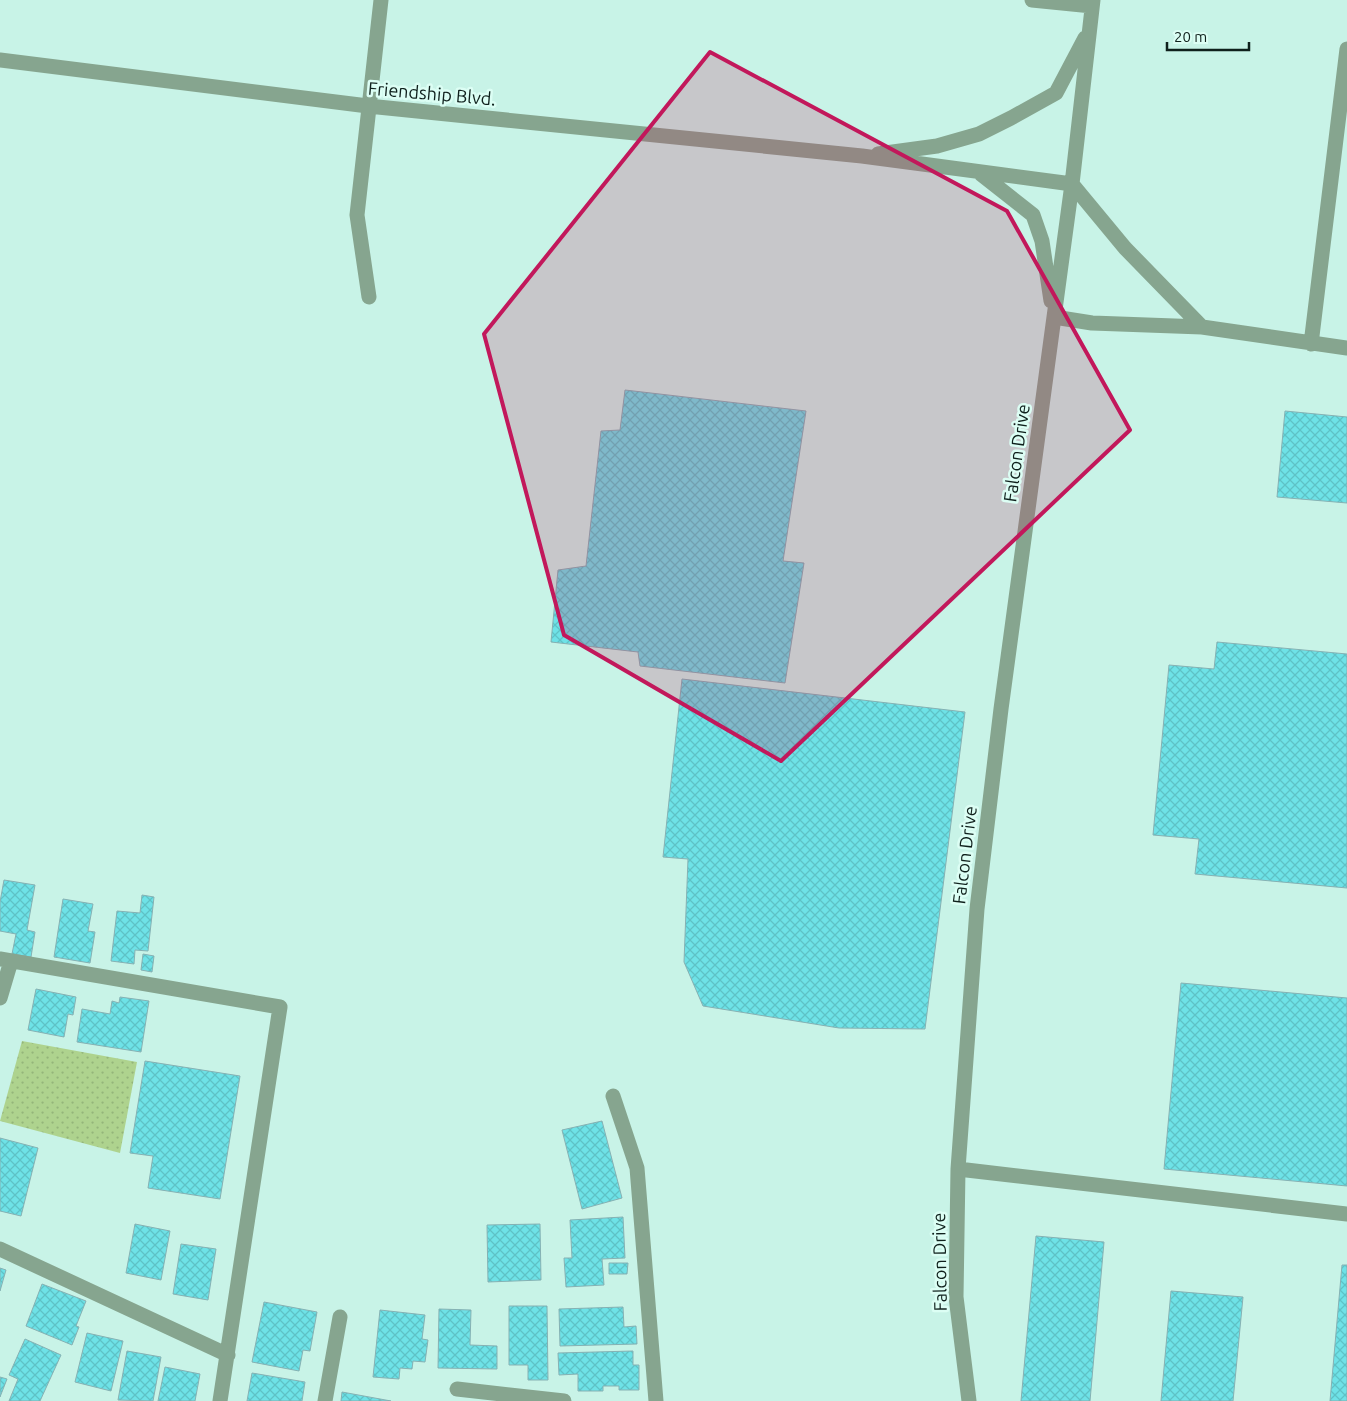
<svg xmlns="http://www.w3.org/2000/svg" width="1347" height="1401" viewBox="0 0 1347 1401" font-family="Ubuntu,sans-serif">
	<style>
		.park { fill: url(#park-dots) }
		.building { fill: url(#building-cross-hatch); stroke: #86b1b3 }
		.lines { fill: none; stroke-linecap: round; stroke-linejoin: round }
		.minor { stroke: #86a58f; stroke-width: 15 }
		.marked { fill: #c2185b; fill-opacity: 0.2; stroke: #c2185b; stroke-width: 4; stroke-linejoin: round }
		.labels { text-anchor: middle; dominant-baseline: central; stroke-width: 5; stroke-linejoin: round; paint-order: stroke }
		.street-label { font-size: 18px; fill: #0f201c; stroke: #dcfef4 }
	</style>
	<defs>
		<pattern id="park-dots" width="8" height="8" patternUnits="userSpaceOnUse" patternTransform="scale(1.25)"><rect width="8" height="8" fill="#aed38e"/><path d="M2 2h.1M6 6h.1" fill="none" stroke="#94b57a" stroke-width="1.8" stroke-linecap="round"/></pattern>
		<pattern id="building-cross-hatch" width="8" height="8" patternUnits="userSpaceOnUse" patternTransform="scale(1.25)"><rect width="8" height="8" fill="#6ee2e7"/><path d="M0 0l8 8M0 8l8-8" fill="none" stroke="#5ec2c6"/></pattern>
	</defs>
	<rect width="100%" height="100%" fill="#c8f3e7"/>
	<path class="park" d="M22 1041 137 1062 120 1153 0 1121Z"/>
	<path class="building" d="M625 390 806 411 783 561 804 563 785 683 640 666 638 652 551 642 558 570 586 566 601 431 620 430Z
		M1285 411 1347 417V503L1277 497Z
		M1217 642 1347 654V888L1195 874 1199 839 1153 835 1169 665 1214 669Z
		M682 679 965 712 925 1029 839 1028 703 1006 684 962 688 859 663 857Z
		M4 880 35 885 27 930 35 932 31 957 12 954 16 934 0 931V902Z
		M142 895 154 897 148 951 135 950 134 964 111 961 117 911 140 913Z
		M63 899 93 904 88 931 95 932 90 963 54 957Z
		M143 954 154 956 152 972 141 970Z
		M1181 983 1347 998V1186L1164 1169Z
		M36 989 76 997 73 1015 68 1014 64 1037 28 1030Z
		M120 997 149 1001 141 1052 77 1042 82 1009 110 1014 112 1001 119 1003Z
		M145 1061 240 1076 220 1199 148 1188 153 1156 130 1153Z
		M602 1121 622 1198 582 1209 562 1130Z
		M0 1138 38 1148 21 1216 0 1211Z
		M623 1217 625 1258 602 1259 604 1285 566 1287 564 1258H572L570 1220Z
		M135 1224 170 1231 161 1280 126 1273Z
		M540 1224 541 1280 488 1282 487 1225Z
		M1036 1236 1104 1242 1090 1401H1021Z
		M181 1244 216 1249 208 1300 173 1294Z
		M609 1263H628L627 1274H609Z
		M1342 1265H1347V1401H1330Z
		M0 1268 6 1270 0 1291Z
		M42 1284 86 1301 76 1326 79 1327 72 1345 26 1326Z
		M1171 1291 1243 1297 1233 1401H1161Z
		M264 1302 317 1312 310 1351 303 1350 299 1371 252 1362Z
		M509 1306H547L548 1380H528V1365H509Z
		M623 1307 624 1327 636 1326 637 1344 560 1346 559 1309Z
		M439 1309 471 1310 470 1345 497 1346V1369L438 1368Z
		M380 1310 425 1315 422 1339 428 1340 425 1362 413 1361 412 1369 400 1368 399 1379 373 1377Z
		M87 1333 123 1341 111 1391 75 1382Z
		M25 1339 61 1355 40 1401H9L18 1379 9 1375Z
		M127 1351 161 1357 153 1401 118 1400Z
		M633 1351V1365H639V1390H619V1386H603V1391H578V1374L559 1375 558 1353Z
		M165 1367 200 1374 195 1401H158Z
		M252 1373 305 1382 302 1401H247Z
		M0 1377 7 1379 0 1397Z
		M342 1392 391 1401H341Z"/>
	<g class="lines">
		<path class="minor" d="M1032 0 1092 6
			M0 60 368 106 862 156 1072 184
			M878 154 937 146 979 134 1011 118 1056 93 1085 38
			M981 174 1033 215 1042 241 1051 301
			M1072 184 1125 248 1202 327
			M369 297 357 215 381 0
			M1054 317 1092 323 1202 327 1347 348
			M1311 344 1347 49
			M0 959 280 1007 220 1401
			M0 998 11 961
			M613 1096 637 1168 656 1401
			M958 1169 1347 1214
			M0 1249 228 1355
			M457 1389 564 1401
			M325 1401 340 1317
			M969 1401 956 1297 958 1169 977 909 1001 709 1072 184 1093 0"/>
	</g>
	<path class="marked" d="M710 52 1007 211 1130 430 781 761 564 635 484 334Z"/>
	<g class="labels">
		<g class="street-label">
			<text transform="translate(432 93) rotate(5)">Friendship Blvd.</text>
			<text transform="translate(1016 453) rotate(-82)">Falcon Drive</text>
			<text transform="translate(964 855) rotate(-83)">Falcon Drive</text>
			<text transform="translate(939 1262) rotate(-91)">Falcon Drive</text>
		</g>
	</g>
	<path d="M1167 42v8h82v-8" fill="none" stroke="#0f201c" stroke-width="2.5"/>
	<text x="1174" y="42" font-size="15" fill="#0f201c" stroke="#dcfef4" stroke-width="4" paint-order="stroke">20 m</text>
</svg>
